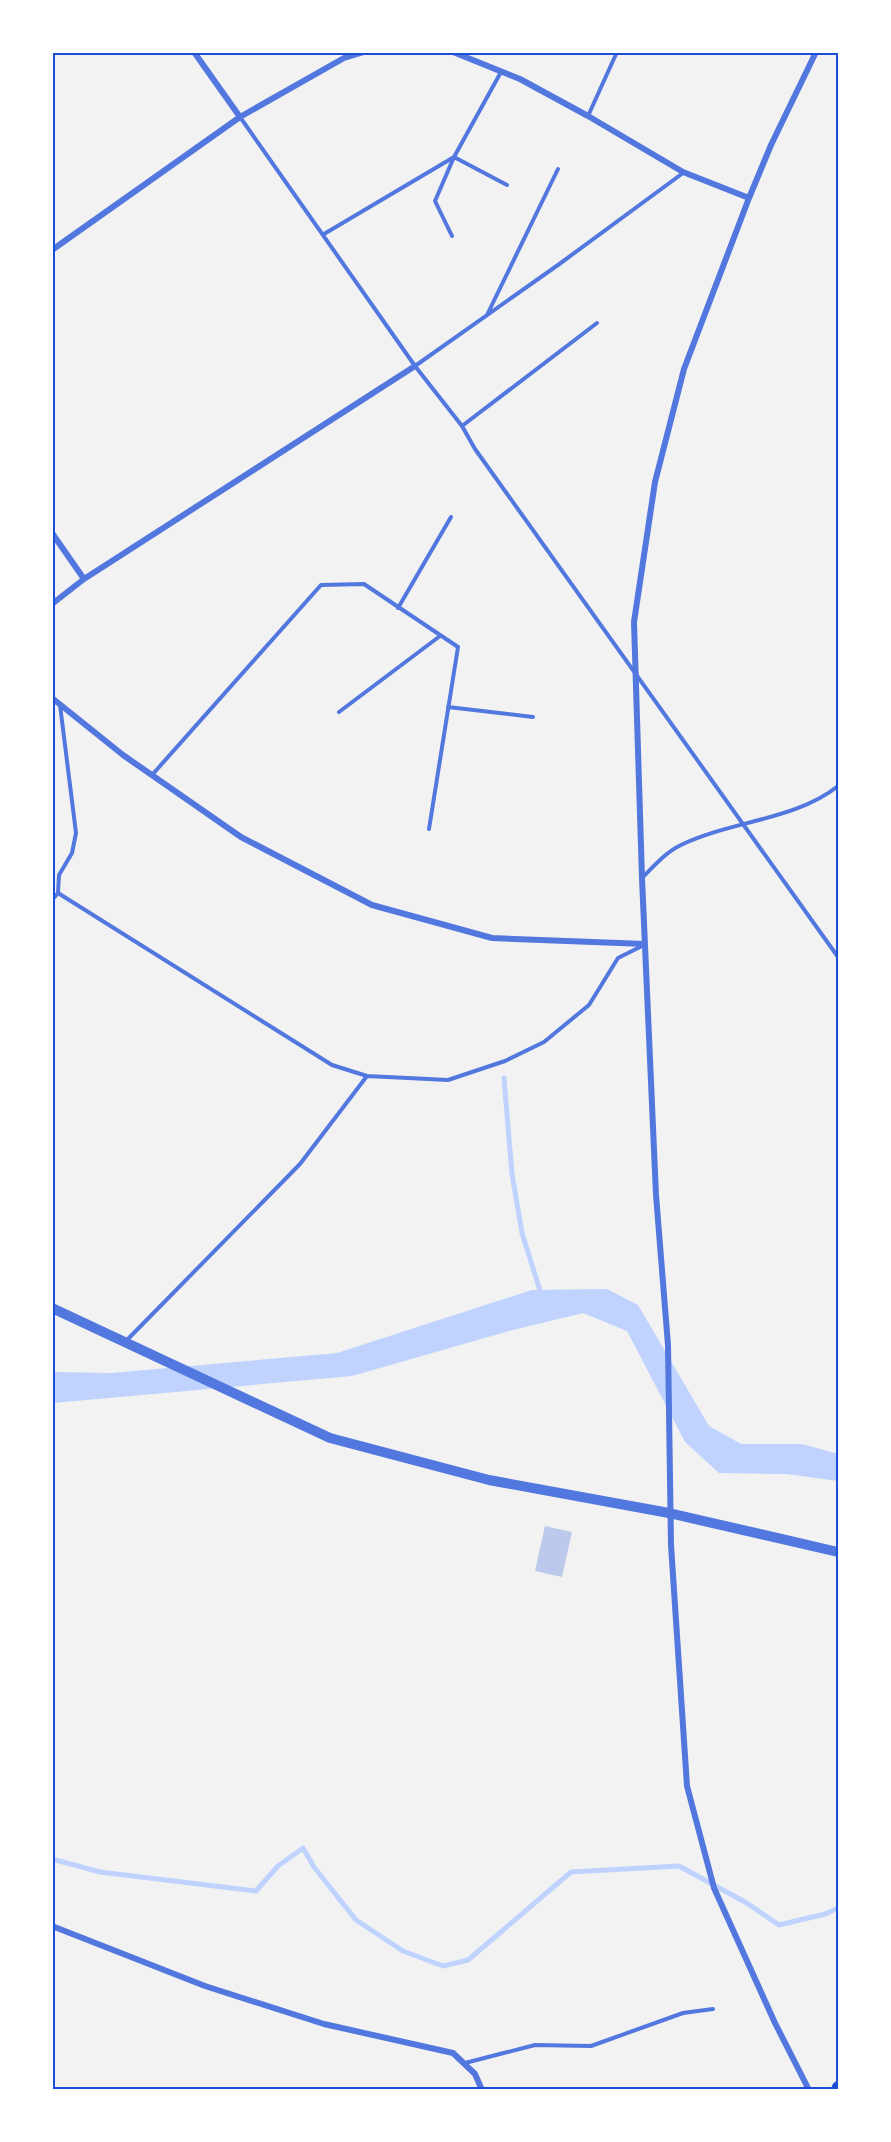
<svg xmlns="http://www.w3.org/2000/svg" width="891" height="2142" viewBox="0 0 891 2142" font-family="Lato,sans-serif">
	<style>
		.water { fill: #bfd3fe }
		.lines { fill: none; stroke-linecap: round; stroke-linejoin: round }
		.stream { stroke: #bfd3fe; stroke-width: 5 }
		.building { fill: #bdc9ec }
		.service { stroke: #5277de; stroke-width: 4 }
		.minor { stroke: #5277de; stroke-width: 6 }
		.tertiary { stroke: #5277de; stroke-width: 10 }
		.primary { stroke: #1d4ed8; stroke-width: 12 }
		.neatline { fill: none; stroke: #1d4ed8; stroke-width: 2 }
	</style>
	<rect width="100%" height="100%" fill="#f2f2f2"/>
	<path class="water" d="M607 1289 638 1305 709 1426 741 1444H802L838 1454V1481L787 1474 719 1473 685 1442 627 1331 583 1313 513 1330 352 1376 53 1403V1372L111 1373 337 1353 532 1290Z"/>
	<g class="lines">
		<path class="stream" d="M504 1078 512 1174 522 1233 542 1297
			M52 1859 100 1872 256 1891 278 1866 303 1848 314 1867 356 1920 403 1951 443 1966 468 1960 571 1872 679 1866 745 1902 779 1925 825 1914 838 1908"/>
	</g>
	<path class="building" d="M545 1526 572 1532 562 1577 535 1571Z"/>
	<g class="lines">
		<path class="service" d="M588 116 617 52
			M240 117 415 366 462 426 475 449 838 957
			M324 234 454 157 501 72
			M452 236 435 201 454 157 507 185
			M487 315 558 169
			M415 366 558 265 683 173
			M462 426 597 323
			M398 608 451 517
			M60 705 76 833 72 853 59 875 58 893 332 1065 367 1076 448 1080 505 1061 544 1042 589 1005 618 958 642 946
			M448 707 533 717
			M339 712 440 636
			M152 775 321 585 364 584 458 647 429 829
			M642 878C654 866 666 852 681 845 730 821 796 820 838 786
			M52 900 58 893
			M126 1341 300 1164 367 1076
			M465 2063 535 2045 591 2046 683 2013 713 2009"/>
		<path class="minor" d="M194 52 240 117
			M453 52 520 79 588 116 683 172 749 198
			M52 250 240 117 344 58 364 52
			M52 533 84 579
			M52 604 84 579 415 366
			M52 698 123 755 241 837 372 905 492 938 645 944
			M52 1926 205 1986 324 2024 453 2053 475 2074 482 2090
			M809 2090 775 2023 714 1888 687 1786 671 1545 668 1345 656 1195 642 878 634 622 655 482 684 369 749 198 771 145 816 52"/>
		<path class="tertiary" d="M52 1308 330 1438 489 1480 669 1513 838 1552"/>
		<path class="primary" d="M837 2090 838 2087"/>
	</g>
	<rect width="891" height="2142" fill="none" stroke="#ffffff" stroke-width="108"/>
	<rect x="54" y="54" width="783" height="2034" class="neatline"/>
</svg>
